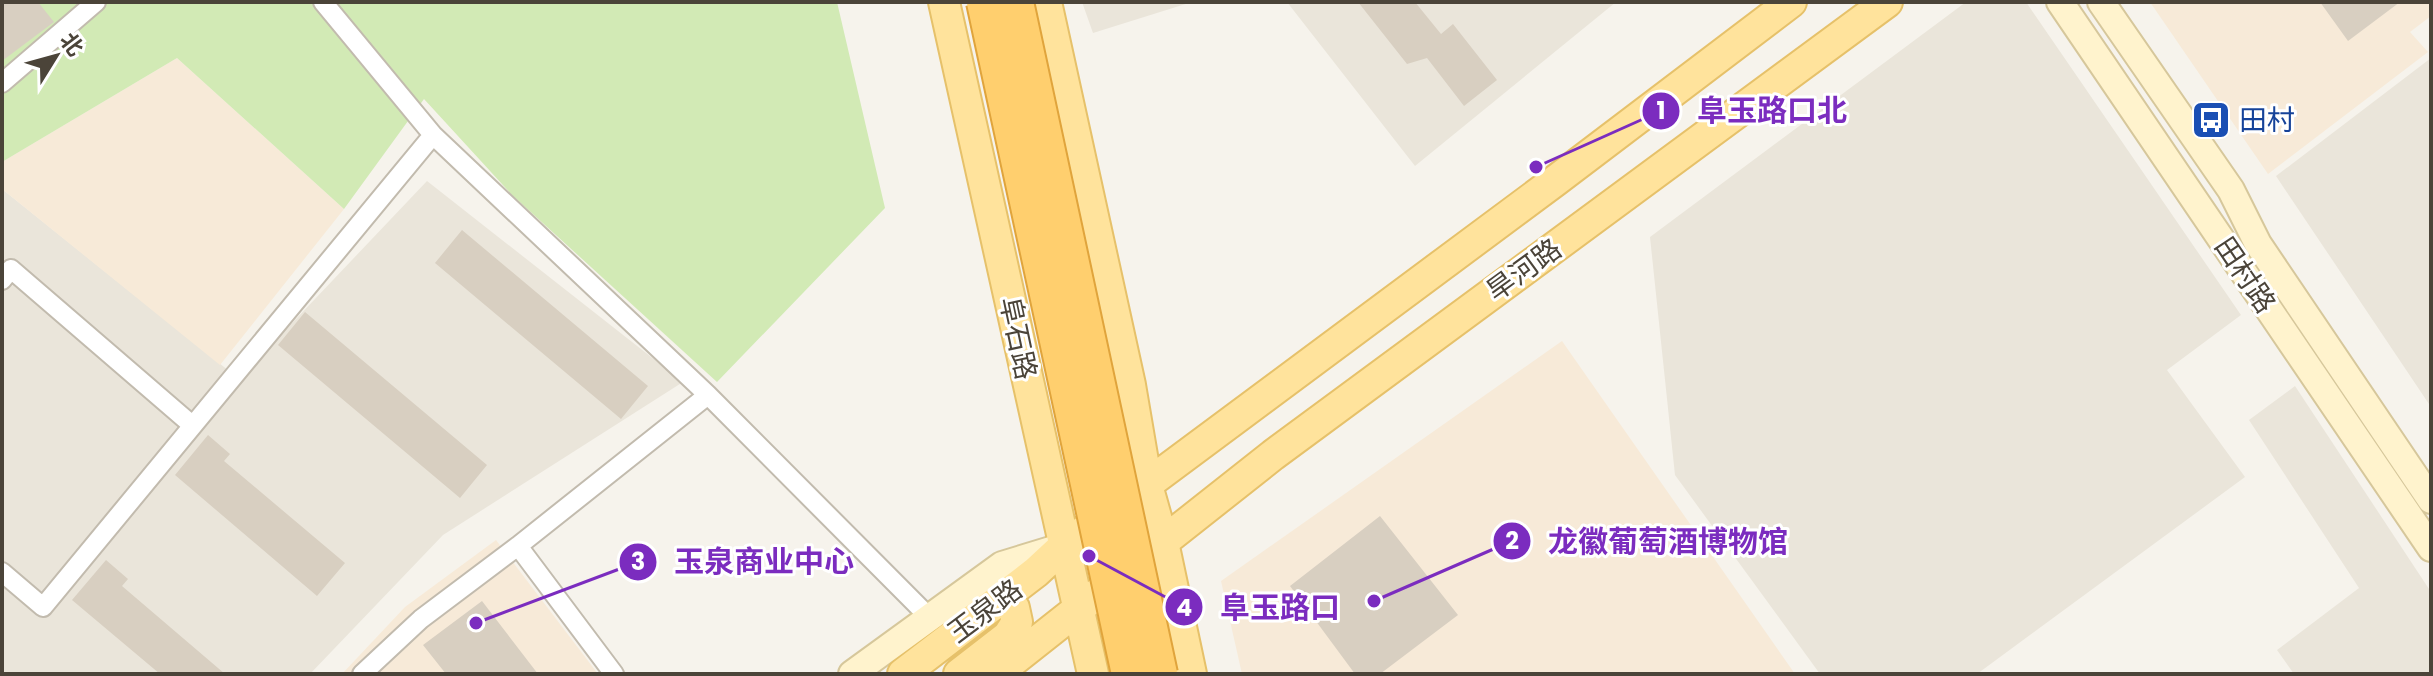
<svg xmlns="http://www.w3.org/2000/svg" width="2433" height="676" viewBox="0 0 2433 676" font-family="Poppins,'Noto Sans SC',sans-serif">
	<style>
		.residential { fill: #eae5da }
		.commercial { fill: #f7ead8 }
		.green { fill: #d2eab5 }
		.building { fill: #d8cfc1 }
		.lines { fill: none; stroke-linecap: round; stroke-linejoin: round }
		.street-casing { stroke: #c2bbae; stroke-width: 22 }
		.secondary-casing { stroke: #d6c79b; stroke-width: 30 }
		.primary-casing { stroke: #e6c16a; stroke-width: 34 }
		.street { stroke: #fff; stroke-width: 18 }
		.secondary { stroke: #fff3cd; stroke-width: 26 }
		.primary { stroke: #ffe39c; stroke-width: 30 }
		.highway-bridge-casing { stroke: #e0a43c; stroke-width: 38; stroke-linecap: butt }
		.highway-bridge { stroke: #ffcf6e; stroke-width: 34 }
		.labels { text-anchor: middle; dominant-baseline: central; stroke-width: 6; stroke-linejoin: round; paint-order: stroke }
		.transit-label { font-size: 28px; fill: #164399; stroke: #fff; text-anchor: start }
		.street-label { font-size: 28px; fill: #4b4439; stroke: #fff }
		.leader { fill: none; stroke: #7b2cbf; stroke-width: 3 }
		.callout-dot { fill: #7b2cbf; stroke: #fff; stroke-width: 3 }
		.mark-label { font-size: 24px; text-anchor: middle; font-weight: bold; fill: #fff }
		.callout-label { font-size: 30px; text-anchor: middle; font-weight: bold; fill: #7b2cbf; stroke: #fff; stroke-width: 6; stroke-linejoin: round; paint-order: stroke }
	</style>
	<rect width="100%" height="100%" fill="#f6f3ec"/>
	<path class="residential" d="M1082 2H1192L1093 33Z
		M1287 2H1616L1415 166Z
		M1966 2H2026L2241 315 2167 370 2245 477 1977 674H1820L1675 475 1650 237Z
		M2431 58V407L2276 176Z
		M427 181 683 382 443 535 310 674H2V189L239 379Z
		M2295 386 2431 592V674H2294L2277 650 2359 588 2249 420Z"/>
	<path class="commercial" d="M2150 2H2431V16L2410 32 2428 52 2268 174Z
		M177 58 344 209 220 365 2 189V162Z
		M1562 341 1795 674H1242L1221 581Z
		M496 540 598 674H342L405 607Z"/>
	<path class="green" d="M2 2H837L885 208 717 382 512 195 424 99 344 209 177 58 2 162Z"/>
	<path class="building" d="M2 2H38L54 22 2 61Z
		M1358 2H1415L1441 34 1453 24 1497 80 1464 106 1427 58 1407 64Z
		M2320 2H2400L2348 41Z
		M462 230 648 386 621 419 435 263Z
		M305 312 487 465 460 498 278 345Z
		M208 435 230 454 224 461 345 563 317 596 175 475Z
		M1380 516 1458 615 1380 674H1355L1290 586Z
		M106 560 128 579 122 586 225 674H160L72 600Z
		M482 601 538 674H446L423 645Z"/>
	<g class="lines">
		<defs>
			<path id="street" d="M323 2 433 135 708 395 929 617
				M2 83 96 2
				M2 280 11 269 192 425
				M518 546 614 674
				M2 572 43 607 433 135
				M362 674 421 619 518 546 708 395"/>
			<path id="secondary" d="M2060 2 2431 548
				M2101 2 2231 190 2258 244 2431 500
				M852 674 1002 565 1064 546"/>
			<path id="primary" d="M944 2 1093 674
				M1046 2 1130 385 1147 485 1163 542 1191 674
				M903 674 1036 572 1064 546 1555 181 1791 2
				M959 674 1008 636 1017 622 1014 608 999 601
				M996 674 1273 455 1887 2"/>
		</defs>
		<use href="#street" class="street-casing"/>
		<use href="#secondary" class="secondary-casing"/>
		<use href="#primary" class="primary-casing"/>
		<use href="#street" class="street"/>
		<use href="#secondary" class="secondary"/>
		<use href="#primary" class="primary"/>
		<defs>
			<path id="highway-bridge" d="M984 2 1129 674
				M1016 2 1160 674"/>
		</defs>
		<use href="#highway-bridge" class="highway-bridge-casing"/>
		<use href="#highway-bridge" class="highway-bridge"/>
	</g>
	<defs>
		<symbol id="bus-square" viewBox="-11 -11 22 22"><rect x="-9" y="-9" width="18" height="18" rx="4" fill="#1a4fb4" stroke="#fff"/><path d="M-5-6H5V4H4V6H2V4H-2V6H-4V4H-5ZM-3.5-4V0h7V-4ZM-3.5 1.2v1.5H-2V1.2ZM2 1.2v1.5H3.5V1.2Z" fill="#fff"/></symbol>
	</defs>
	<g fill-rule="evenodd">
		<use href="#bus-square" x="2189" y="98" width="44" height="44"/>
	</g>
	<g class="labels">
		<g class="transit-label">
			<text x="2239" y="120">田村</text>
		</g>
		<g class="street-label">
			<text transform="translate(1524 270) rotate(-36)">旱河路</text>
			<text transform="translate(2245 275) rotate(56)">田村路</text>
			<text transform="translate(1018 338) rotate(78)">阜石路</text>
			<text transform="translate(985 611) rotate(-37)">玉泉路</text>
		</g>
	</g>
	<path class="leader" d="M1536 167L1661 111M1374 601L1512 541M476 623L638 562M1089 556L1184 607"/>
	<g class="callout-dot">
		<circle cx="1536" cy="167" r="8"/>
		<circle cx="1374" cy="601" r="8"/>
		<circle cx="476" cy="623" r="8"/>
		<circle cx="1089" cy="556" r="8"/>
		<circle cx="1661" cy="111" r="20"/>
		<circle cx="1512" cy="541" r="20"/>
		<circle cx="638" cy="562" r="20"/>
		<circle cx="1184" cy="607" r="20"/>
	</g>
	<g class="mark-label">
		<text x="1661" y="119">1</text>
		<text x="1512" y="549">2</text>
		<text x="638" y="570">3</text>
		<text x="1184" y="616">4</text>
	</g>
	<g class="callout-label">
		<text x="1772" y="121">阜玉路口北</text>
		<text x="1668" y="552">龙徽葡萄酒博物馆</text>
		<text x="764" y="572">玉泉商业中心</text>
		<text x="1280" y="618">阜玉路口</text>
	</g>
	<rect width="2433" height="676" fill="none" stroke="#4b4439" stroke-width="8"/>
	<g transform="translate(56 56) rotate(53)" stroke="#ffffff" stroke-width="6" paint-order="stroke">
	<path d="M0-6L14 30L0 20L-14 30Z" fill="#4b4439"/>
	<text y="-12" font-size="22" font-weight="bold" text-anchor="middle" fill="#4b4439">北</text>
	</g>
</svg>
